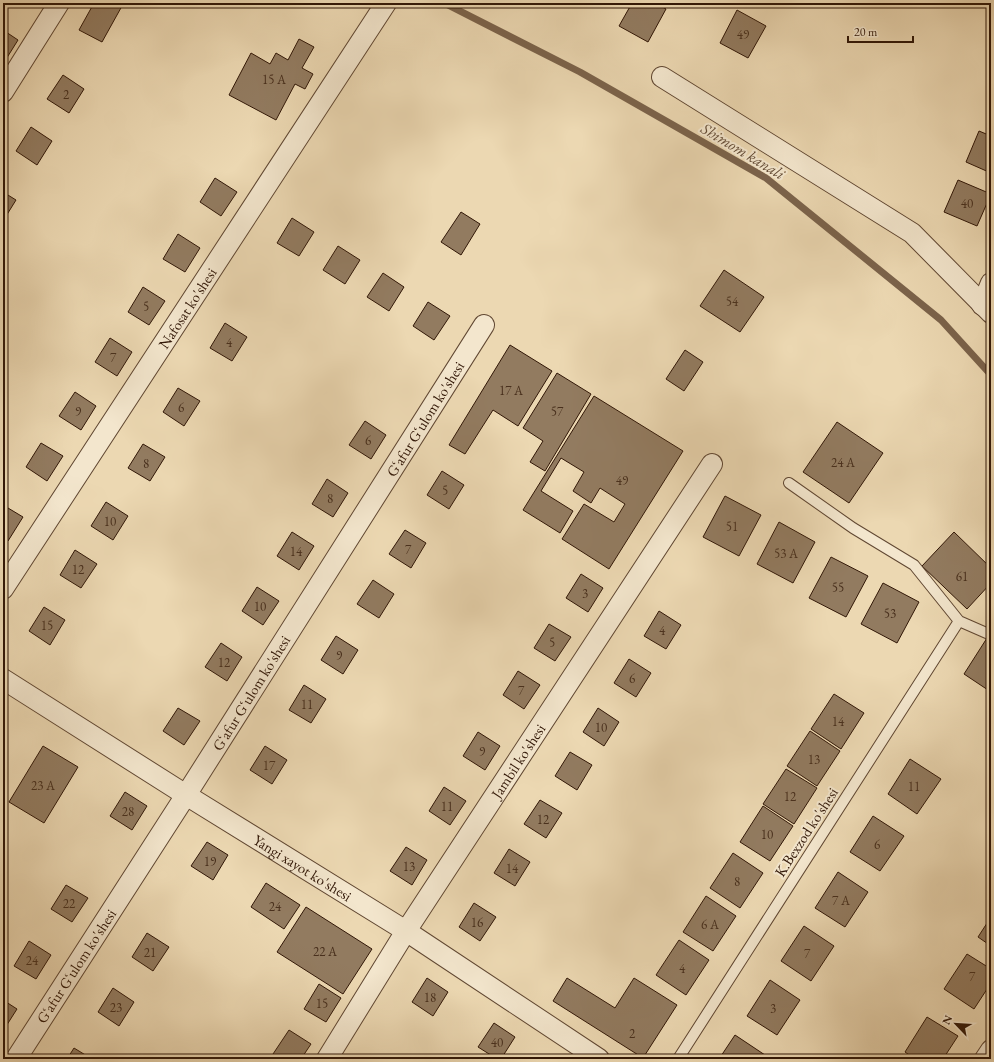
<svg xmlns="http://www.w3.org/2000/svg" width="994" height="1062" viewBox="0 0 994 1062" font-family="'EB Garamond',serif">
	<style>
		.lines { fill: none; stroke-linecap: round; stroke-linejoin: round }
		.stream { stroke: #7b634b; stroke-width: 7 }
		.building { fill: #927b60; stroke: #311707 }
		.lane-casing { stroke: #604732; stroke-width: 12 }
		.street-casing { stroke: #604732; stroke-width: 22 }
		.lane { stroke: #f3e6cd; stroke-width: 10 }
		.street { stroke: #f3e6cd; stroke-width: 20 }
		.labels { text-anchor: middle; dominant-baseline: central; stroke-width: 4; stroke-linejoin: round; paint-order: stroke }
		.number-label { font-size: 13px; fill: #49301d }
		.street-label { font-size: 15px; fill: #311707; stroke: #f3e6cd }
		.water-label { font-size: 16px; font-style: italic; fill: #624a34; stroke: #f3e6cd }
	</style>
	<rect width="100%" height="100%" fill="#ecd8b2"/>
	<filter id="stains"><feTurbulence type="fractalNoise" baseFrequency=".005" numOctaves="4"/><feColorMatrix values="0 0 0 0 .2 0 0 0 0 .09 0 0 0 0 .02 0 0 0 .5 -.17"/></filter>
	<radialGradient id="worn" r=".72"><stop offset=".6" stop-color="#630" stop-opacity="0"/><stop offset="1" stop-color="#630" stop-opacity=".3"/></radialGradient>
	<g class="lines">
		<path class="stream" d="M444 3 580 72 766 178 941 320 991 375"/>
	</g>
	<path class="building" d="M94 3H117L122 6 102 42 79 30Z
		M632 3H655L666 9 648 42 619 26Z
		M737 10 766 26 748 58 720 43Z
		M3 30 18 40 3 64Z
		M299 39 314 47 302 68 313 74 305 89 295 84 276 120 229 95 251 53 270 64 276 53 288 60Z
		M63 75 84 89 69 113 47 99Z
		M31 127 52 141 37 165 16 151Z
		M979 131 991 136V173L966 162Z
		M215 178 237 192 221 216 200 202Z
		M958 180 991 194 977 226 944 212Z
		M3 192 16 200 3 221Z
		M461 212 480 224 461 255 441 242Z
		M292 218 314 232 299 256 277 243Z
		M178 234 200 248 185 272 163 259Z
		M338 246 360 260 345 284 323 270Z
		M724 270 764 297 740 332 700 306Z
		M383 273 404 287 389 311 367 297Z
		M143 287 165 301 149 325 128 312Z
		M428 302 450 316 434 340 413 326Z
		M225 323 247 337 232 361 210 348Z
		M110 338 132 352 117 376 95 362Z
		M510 345 552 371 518 426 493 410 465 454 449 445Z
		M685 350 703 362 684 391 666 379Z
		M557 373 591 394 545 471 530 462 543 441 523 428Z
		M178 388 200 401 184 426 163 412Z
		M75 392 96 406 81 430 59 416Z
		M594 396 683 451 609 569 562 539 584 504 614 522 625 504 600 488 591 503 573 491 584 472 561 458 541 491 573 511 560 533 523 510Z
		M365 421 386 435 371 459 349 445Z
		M837 422 883 453 849 503 803 472Z
		M41 443 63 456 47 481 26 467Z
		M143 444 165 457 150 481 128 468Z
		M442 471 464 485 449 509 427 495Z
		M327 479 348 493 333 517 312 504Z
		M725 496 761 515 739 556 703 537Z
		M106 502 128 516 113 540 91 526Z
		M3 505 23 517 8 541 3 538Z
		M779 522 815 542 793 583 757 564Z
		M405 530 426 543 411 568 389 554Z
		M292 532 314 546 299 570 277 556Z
		M954 532 991 568V583L967 609 922 566Z
		M75 550 97 564 81 588 60 575Z
		M831 557 868 576 846 617 809 598Z
		M581 574 603 588 588 612 566 598Z
		M373 580 394 594 379 618 357 604Z
		M883 583 919 602 897 643 861 624Z
		M257 587 279 601 263 625 242 611Z
		M44 607 65 620 50 645 29 631Z
		M659 611 681 625 666 649 644 636Z
		M549 624 571 637 555 661 534 648Z
		M336 636 358 650 343 674 321 660Z
		M987 638 991 641V692L964 674Z
		M221 643 242 657 227 681 205 667Z
		M629 659 651 673 636 697 614 683Z
		M518 671 540 685 524 709 503 695Z
		M304 685 326 699 311 723 289 710Z
		M834 694 864 713 841 749 811 729Z
		M178 708 200 721 184 745 163 731Z
		M598 708 619 722 604 746 583 732Z
		M810 731 840 751 817 786 787 766Z
		M478 732 500 746 485 770 463 756Z
		M43 746 78 767 44 823 9 802Z
		M265 746 287 760 272 784 250 770Z
		M570 752 592 765 577 790 555 776Z
		M910 759 941 779 917 814 888 794Z
		M786 769 817 788 794 824 763 804Z
		M444 787 466 801 450 825 429 811Z
		M125 792 147 806 132 830 110 816Z
		M540 800 562 813 546 838 524 824Z
		M763 806 793 826 770 861 740 842Z
		M873 816 904 836 880 871 850 852Z
		M207 842 228 855 213 880 191 866Z
		M406 847 427 860 412 885 390 871Z
		M509 849 530 862 515 886 494 873Z
		M733 853 763 873 740 908 710 888Z
		M838 872 868 892 845 927 815 908Z
		M266 883 300 905 284 929 251 907Z
		M66 885 88 898 72 922 51 909Z
		M706 896 736 916 713 951 683 932Z
		M474 903 496 917 480 941 459 927Z
		M306 907 372 949 343 994 277 952Z
		M991 917V946L978 937Z
		M804 926 834 946 811 981 781 961Z
		M147 933 169 947 153 971 132 957Z
		M679 940 709 960 686 995 656 975Z
		M29 941 51 955 36 979 14 966Z
		M967 954 991 969V983L974 1009 944 989Z
		M427 978 448 992 433 1016 412 1002Z
		M567 978 615 1008 634 978 677 1005 643 1058 553 1001Z
		M770 980 800 1000 777 1035 747 1016Z
		M319 984 341 998 326 1022 304 1009Z
		M113 988 134 1002 119 1026 98 1012Z
		M3 1000 17 1009 3 1031Z
		M927 1017 958 1036 943 1059H915L905 1052Z
		M494 1023 515 1037 501 1059H497L478 1047Z
		M289 1030 311 1044 301 1059H281L273 1054Z
		M735 1035 765 1055 762 1059H719Z
		M74 1048 92 1059H67Z"/>
	<g class="lines">
		<defs>
			<path id="lane" d="M789 483 853 528 914 565 959 621 991 635
				M678 1059 959 621"/>
			<g id="street">
				<path d="M662 77 912 233 991 313"/>
				<path d="M3 92 59 3"/>
				<path d="M982 305 991 283"/>
				<path id="s1" d="M3 589 386 3"/>
				<path id="s2" d="M3 679 186 795 406 931 599 1059"/>
				<path d="M16 1059 186 795 484 325"/>
				<path id="s3" d="M327 1059 406 931 712 464"/>
				<path d="M985 1059 991 1050"/>
			</g>
		</defs>
		<use href="#lane" class="lane-casing"/>
		<use href="#street" class="street-casing"/>
		<use href="#lane" class="lane"/>
		<use href="#street" class="street"/>
	</g>
	<g class="labels">
		<g class="number-label">
			<text x="743" y="34">49</text>
			<text x="274" y="79">15 A</text>
			<text x="66" y="94">2</text>
			<text x="967" y="203">40</text>
			<text x="732" y="301">54</text>
			<text x="146" y="306">5</text>
			<text x="229" y="342">4</text>
			<text x="113" y="357">7</text>
			<text x="511" y="390">17 A</text>
			<text x="181" y="407">6</text>
			<text x="78" y="411">9</text>
			<text x="557" y="411">57</text>
			<text x="368" y="440">6</text>
			<text x="843" y="462">24 A</text>
			<text x="146" y="463">8</text>
			<text x="622" y="480">49</text>
			<text x="445" y="490">5</text>
			<text x="330" y="498">8</text>
			<text x="110" y="521">10</text>
			<text x="732" y="526">51</text>
			<text x="408" y="549">7</text>
			<text x="296" y="551">14</text>
			<text x="786" y="553">53 A</text>
			<text x="78" y="569">12</text>
			<text x="962" y="576">61</text>
			<text x="838" y="587">55</text>
			<text x="585" y="593">3</text>
			<text x="260" y="606">10</text>
			<text x="890" y="613">53</text>
			<text x="47" y="625">15</text>
			<text x="662" y="630">4</text>
			<text x="552" y="642">5</text>
			<text x="339" y="655">9</text>
			<text x="224" y="662">12</text>
			<text x="632" y="678">6</text>
			<text x="521" y="690">7</text>
			<text x="307" y="704">11</text>
			<text x="838" y="721">14</text>
			<text x="601" y="727">10</text>
			<text x="482" y="751">9</text>
			<text x="814" y="759">13</text>
			<text x="269" y="765">17</text>
			<text x="43" y="785">23 A</text>
			<text x="914" y="786">11</text>
			<text x="790" y="796">12</text>
			<text x="447" y="806">11</text>
			<text x="128" y="811">28</text>
			<text x="543" y="819">12</text>
			<text x="767" y="834">10</text>
			<text x="877" y="844">6</text>
			<text x="210" y="861">19</text>
			<text x="409" y="866">13</text>
			<text x="512" y="868">14</text>
			<text x="737" y="881">8</text>
			<text x="841" y="900">7 A</text>
			<text x="69" y="903">22</text>
			<text x="275" y="906">24</text>
			<text x="477" y="922">16</text>
			<text x="710" y="924">6 A</text>
			<text x="325" y="951">22 A</text>
			<text x="150" y="952">21</text>
			<text x="807" y="953">7</text>
			<text x="32" y="960">24</text>
			<text x="682" y="968">4</text>
			<text x="972" y="976">7</text>
			<text x="430" y="997">18</text>
			<text x="322" y="1003">15</text>
			<text x="116" y="1007">23</text>
			<text x="773" y="1008">3</text>
			<text x="632" y="1033">2</text>
			<text x="497" y="1042">40</text>
		</g>
		<g class="street-label">
			<text stroke="none"><textPath href="#s1" startOffset="336">Nafosat ko'shesi</textPath></text>
			<text transform="translate(425 419) rotate(-58)">Gʻafur Gʻulom ko'shesi</text>
			<text transform="translate(251 693) rotate(-58)">Gʻafur Gʻulom ko'shesi</text>
			<text stroke="none"><textPath href="#s3" startOffset="354">Jambil ko'shesi</textPath></text>
			<text transform="translate(806 832) rotate(-57)">K.Bexzod ko'shesi</text>
			<text stroke="none"><textPath href="#s2" startOffset="354">Yangi xayot ko'shesi</textPath></text>
			<text transform="translate(76 966) rotate(-57)">Gʻafur Gʻulom ko'shesi</text>
		</g>
		<g class="water-label">
			<text transform="translate(743 151) rotate(31)">Shimom kanali</text>
		</g>
	</g>
	<rect width="994" height="1062" fill="none" stroke="#ecd8b2" stroke-width="16"/>
	<rect x="4" y="4" width="986" height="1054" fill="none" stroke="#311707" stroke-width="2"/>
	<rect x="8" y="8" width="978" height="1046" fill="none" stroke="#311707"/>
	<g transform="translate(956 1024) rotate(295)" stroke="#f3e6cd" stroke-width="3" paint-order="stroke">
	<path d="M0-3L7 15L0 10L-7 15Z" fill="#311707"/>
	<text y="-6" font-size="11" font-weight="bold" text-anchor="middle" fill="#311707">N</text>
	</g>
	<path d="M848 36v6h65v-6" fill="none" stroke="#311707" stroke-width="2"/>
	<text x="854" y="36" font-size="12" fill="#311707" stroke="#f3e6cd" stroke-width="3" paint-order="stroke">20 m</text>
	<rect width="100%" height="100%" filter="url(#stains)"/>
	<rect width="100%" height="100%" fill="url(#worn)"/>
</svg>
